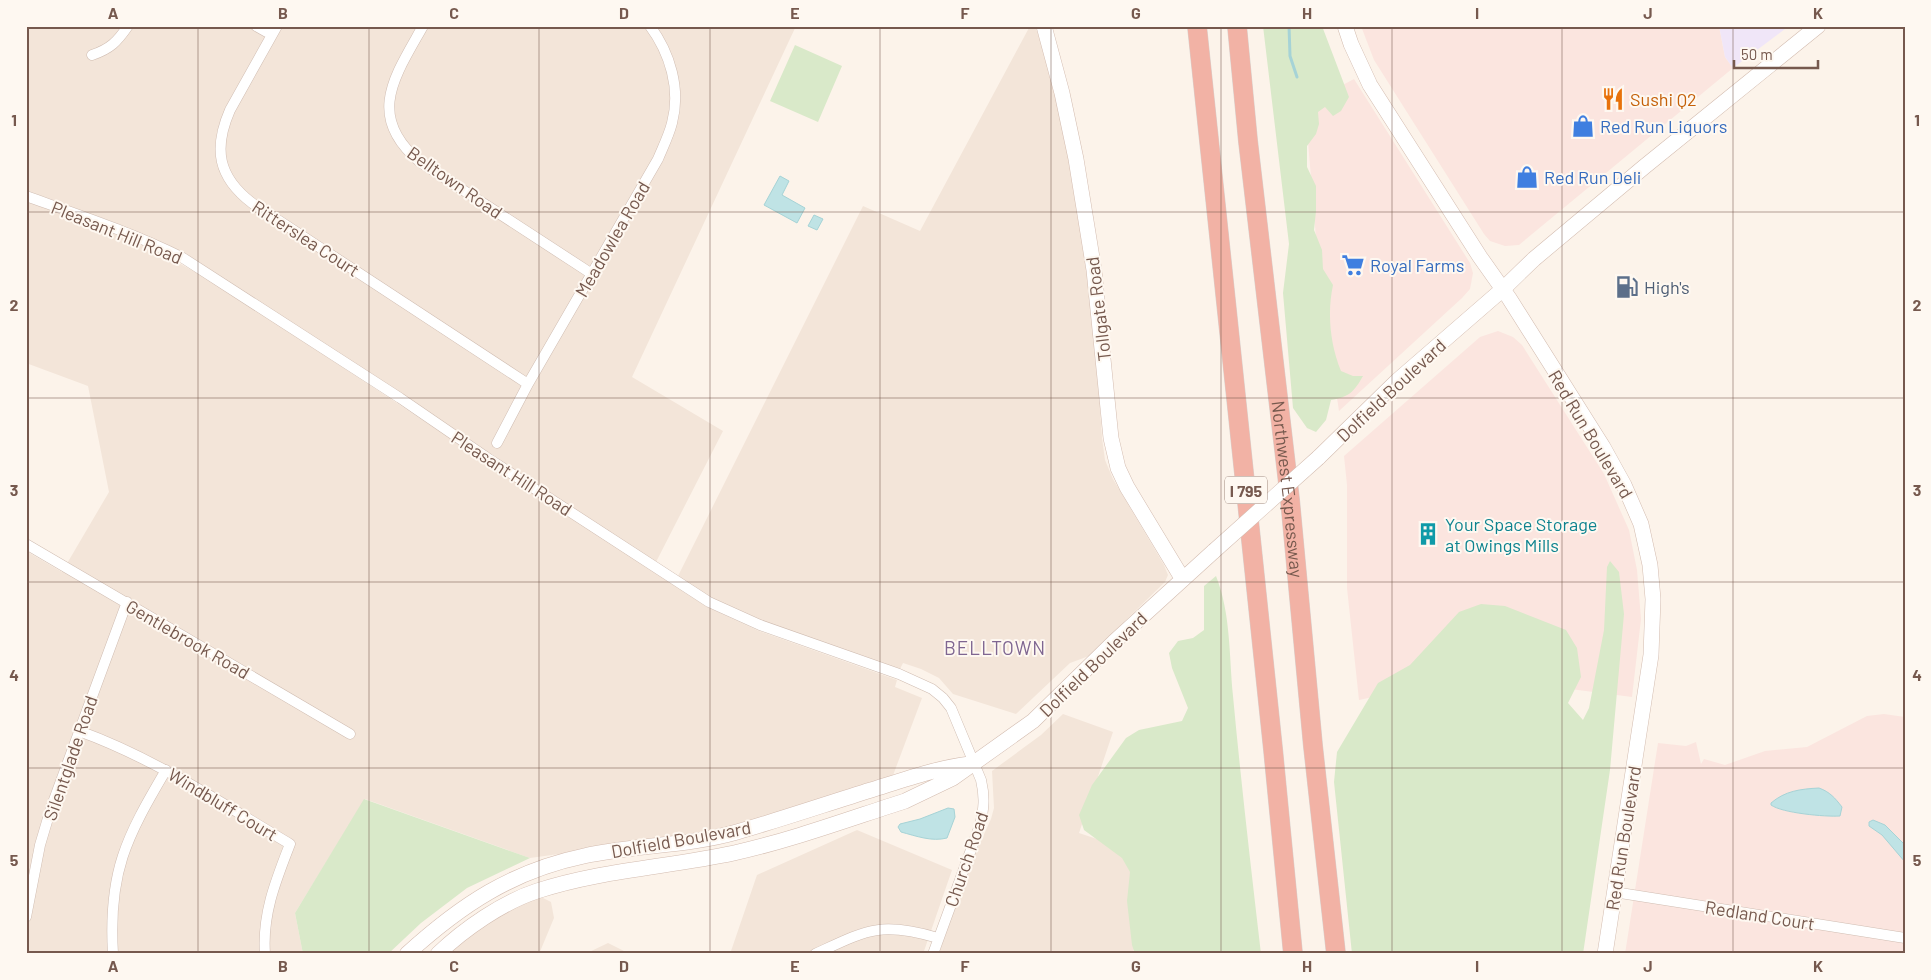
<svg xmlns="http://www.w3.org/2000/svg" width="1931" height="980" viewBox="0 0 1931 980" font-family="Barlow,sans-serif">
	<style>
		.residential { fill: #f3e5d9 }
		.commercial { fill: #fbe5df }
		.education { fill: #f0e6f8 }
		.green { fill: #d9e9c9 }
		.water { fill: #bfe3e5; stroke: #a6d3d6 }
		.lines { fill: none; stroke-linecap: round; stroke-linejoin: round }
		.stream { stroke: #a6d3d6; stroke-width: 3 }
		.street-casing { stroke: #d0bdb2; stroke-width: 11 }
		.secondary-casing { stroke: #d3bcb0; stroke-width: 16 }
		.highway-casing { stroke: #d9d1cd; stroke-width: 20 }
		.street { stroke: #fff; stroke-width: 10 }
		.secondary { stroke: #fff; stroke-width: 15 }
		.highway { stroke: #f2b2a5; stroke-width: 19 }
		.secondary-bridge-casing { stroke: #d3bcb0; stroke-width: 16; stroke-linecap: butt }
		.secondary-bridge { stroke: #fff; stroke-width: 15 }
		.grid { fill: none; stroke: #76594e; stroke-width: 1; stroke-opacity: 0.55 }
		.labels { text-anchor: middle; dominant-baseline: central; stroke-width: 4; stroke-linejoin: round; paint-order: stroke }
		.shield { fill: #fef8f1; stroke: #9f897f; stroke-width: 1 }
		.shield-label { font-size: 16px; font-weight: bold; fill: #76594e }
		.food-label { font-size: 18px; fill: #c56008; stroke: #fef8f1; text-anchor: start }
		.shop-label { font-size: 18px; fill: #366cbe; stroke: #fef8f1; text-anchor: start }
		.street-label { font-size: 18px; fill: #76594e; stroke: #fef8f1 }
		.service-label { font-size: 18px; fill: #4e5e75; stroke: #fef8f1; text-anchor: start }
		.culture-label { font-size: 18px; fill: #0d838f; stroke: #fef8f1; text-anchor: start }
		.neighbourhood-label { font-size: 19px; letter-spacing: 1px; fill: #7f6691; stroke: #fef8f1 }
		.neatline { fill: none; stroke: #76594e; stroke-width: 2 }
		.grid-label { font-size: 16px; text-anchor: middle; font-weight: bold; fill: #76594e }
	</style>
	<rect width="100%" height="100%" fill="#fcf3ea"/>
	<path class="residential" d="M26 26H796L632 377 723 431 655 564 402 394 186 254 127 227 26 190Z
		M1030 26H1035L1043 47 1055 94 1069 161 1087 270 1096 348 1102 438 1105 460 1113 479 1164 565 1168 575 1165 582 1089 656 1070 663 1016 714 953 694 939 678 921 669 903 663 900 669 761 622 712 599 677 578 863 206 920 231Z
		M26 200 156 250 216 284 707 607 759 631 897 680 895 687 922 698 892 778 776 814 696 835 530 858 365 799 295 913 303 954H26V551L62 572 109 492 88 386 26 363Z
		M1063 714 1113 732 1079 833 1151 857 1133 954H939L964 878 991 819 994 808 992 771 1041 735Z
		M857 830 952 870 923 954H730L757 875Z
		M541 897 551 902 554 918 539 954H447L484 926 510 910Z
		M608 943 630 954H585Z"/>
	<path class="commercial" d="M1361 26H1719L1725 57 1733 68 1519 245 1505 246 1490 241 1484 234 1374 60Z
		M1354 79 1470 263 1473 273 1470 289 1462 298 1339 411 1320 286 1305 105Z
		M1498 331 1513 337 1522 345 1604 474 1629 530 1637 570 1641 619 1632 697 1470 676 1359 700 1347 588V485L1344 456 1480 337Z
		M1884 714 1905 717V954H1625L1658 743 1686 746 1696 742 1701 764 1704 759 1725 765 1765 751 1807 747 1867 716Z"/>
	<path class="education" d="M1719 26H1789L1733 68 1725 57Z"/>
	<path class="green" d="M1263 26H1322L1349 97 1341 111 1333 116 1325 107 1318 112 1319 124 1316 134 1307 146V167L1316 186V211L1314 230 1322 250 1323 269 1333 285C1327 313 1330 344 1341 371L1353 376H1363C1354 392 1349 397 1331 400L1326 420 1316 432 1307 428 1293 408 1283 293 1289 244Z
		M795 45 842 66 818 122 770 101Z
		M1610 561 1619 572 1624 614 1610 770 1583 954H1352L1334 782 1337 752 1378 683 1410 665 1459 612 1481 604 1505 606 1566 630 1577 648 1581 677 1568 703 1583 720 1589 708 1604 630 1607 567Z
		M1216 576C1231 614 1229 656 1233 696 1241 782 1251 868 1261 954H1135L1132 945 1127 901 1130 872 1122 858 1084 830 1079 815 1092 785 1126 738 1139 730 1182 721 1188 708 1172 668 1169 653 1178 641 1193 638 1204 630V586Z
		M364 799 530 858 467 888 421 923 388 954H303L295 913Z"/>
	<path class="water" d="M780 176 789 181 782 195 805 208 797 223 764 205Z
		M814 215 823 219 817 230 808 226Z
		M1819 788C1830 792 1835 798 1842 807L1840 816C1825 817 1782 813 1771 805V803C1785 791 1800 789 1819 788Z
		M948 808 954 809 955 817 947 838C932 842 916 836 901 832L898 827 900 824 920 819Z
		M1873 820 1885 825 1905 845V862L1882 835 1869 826V822Z"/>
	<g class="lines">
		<path class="stream" d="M1289 26 1290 56 1297 77"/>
		<defs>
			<path id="street" d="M256 26 272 35
				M277 26 230 110C213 149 218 177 252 203L528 384
				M423 26C395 76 365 116 420 162L592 274
				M92 55C110 49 117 42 128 26
				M26 196C79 215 133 233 183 258L400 398 489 459 709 602 760 625 899 674 932 689 943 698 951 708 981 780C985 797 984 809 980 825L933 954
				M497 443 528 384 658 159C663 147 669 135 672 123 681 89 670 53 650 26
				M26 544 350 734
				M79 731C154 758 221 803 290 844 276 880 262 914 265 954
				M1614 892 1905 938
				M26 917 40 845 51 808 127 602
				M113 954C108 872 126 838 166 770
				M815 954C867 930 880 921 938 938"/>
			<path id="secondary" d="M1044 26 1062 93 1076 159 1094 270 1111 438 1118 468 1127 487 1182 578
				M1345 26 1351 44 1370 85 1480 257 1509 298 1603 447 1624 485 1641 524 1650 565 1653 599 1651 655 1605 954
				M1318 458 1397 381 1503 289 1534 259 1644 167 1818 26
				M407 954C461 905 512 871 584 856 634 845 688 846 737 832 782 819 826 804 871 790 903 780 936 768 970 764
				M438 954C464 929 503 902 537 891 601 870 669 867 734 853 792 840 849 819 905 801L953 778 1033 721 1114 642 1214 551"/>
			<g id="highway">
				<path d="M1197 26 1273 749 1293 954"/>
				<path id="s1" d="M1237 26 1248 141 1290 500 1313 746 1336 954"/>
			</g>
		</defs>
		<use href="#street" class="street-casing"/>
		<use href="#secondary" class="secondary-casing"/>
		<use href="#highway" class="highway-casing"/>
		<use href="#street" class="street"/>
		<use href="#secondary" class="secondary"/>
		<use href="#highway" class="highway"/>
		<defs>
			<path id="secondary-bridge" d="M1214 551 1318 458"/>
		</defs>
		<use href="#secondary-bridge" class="secondary-bridge-casing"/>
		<use href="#secondary-bridge" class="secondary-bridge"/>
	</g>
	<path class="grid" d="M198 26V954M369 26V954M539 26V954M710 26V954M880 26V954M1051 26V954M1221 26V954M1392 26V954M1562 26V954M1733 26V954M26 212H1905M26 398H1905M26 582H1905M26 768H1905"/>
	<defs>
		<symbol id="restaurant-bare" viewBox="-9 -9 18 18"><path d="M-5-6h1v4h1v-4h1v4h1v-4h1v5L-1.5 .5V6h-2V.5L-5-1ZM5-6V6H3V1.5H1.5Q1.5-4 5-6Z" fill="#e8710a" stroke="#fef8f1" stroke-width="2.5" paint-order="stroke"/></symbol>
		<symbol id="shop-bare" viewBox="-9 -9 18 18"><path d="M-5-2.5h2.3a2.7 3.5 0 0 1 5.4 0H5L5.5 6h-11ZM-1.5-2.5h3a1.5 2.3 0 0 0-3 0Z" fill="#3f7fe0" stroke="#fef8f1" stroke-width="2.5" paint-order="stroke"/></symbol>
		<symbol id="supermarket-bare" viewBox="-9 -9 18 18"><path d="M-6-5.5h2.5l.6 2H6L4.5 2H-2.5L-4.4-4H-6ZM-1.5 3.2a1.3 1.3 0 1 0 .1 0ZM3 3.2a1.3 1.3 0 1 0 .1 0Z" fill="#3f7fe0" stroke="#fef8f1" stroke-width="2.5" paint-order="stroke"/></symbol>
		<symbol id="fuel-bare" viewBox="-9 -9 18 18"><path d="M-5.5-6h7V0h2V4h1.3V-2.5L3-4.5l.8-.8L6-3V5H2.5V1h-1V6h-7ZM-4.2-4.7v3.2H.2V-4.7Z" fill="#5c6f8a" stroke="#fef8f1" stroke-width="2.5" paint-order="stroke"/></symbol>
		<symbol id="building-bare" viewBox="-9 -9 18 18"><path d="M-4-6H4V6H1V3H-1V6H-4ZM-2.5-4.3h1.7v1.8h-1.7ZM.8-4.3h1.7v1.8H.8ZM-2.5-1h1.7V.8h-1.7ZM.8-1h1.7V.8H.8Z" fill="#0f9aa8" stroke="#fef8f1" stroke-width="2.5" paint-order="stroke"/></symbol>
	</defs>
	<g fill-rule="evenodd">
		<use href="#restaurant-bare" x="1597" y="83" width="32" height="32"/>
		<use href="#shop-bare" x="1567" y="110" width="32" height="32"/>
		<use href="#shop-bare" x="1511" y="161" width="32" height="32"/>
		<use href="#supermarket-bare" x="1337" y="249" width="32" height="32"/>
		<use href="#fuel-bare" x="1611" y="271" width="32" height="32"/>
		<use href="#building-bare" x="1412" y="518" width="32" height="32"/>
	</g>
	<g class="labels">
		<rect class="shield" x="1225" y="476.5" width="42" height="27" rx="4"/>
		<g class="shield-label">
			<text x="1246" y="490">I 795</text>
		</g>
		<g class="food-label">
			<text x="1630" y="99">Sushi Q2</text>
		</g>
		<g class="shop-label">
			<text x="1600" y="126">Red Run Liquors</text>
			<text x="1544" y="177">Red Run Deli</text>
			<text x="1370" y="265">Royal Farms</text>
		</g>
		<g class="street-label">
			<text transform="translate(455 182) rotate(35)">Belltown Road</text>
			<text transform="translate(117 232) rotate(22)">Pleasant Hill Road</text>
			<text transform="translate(306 238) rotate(33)">Ritterslea Court</text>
			<text transform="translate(612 239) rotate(-60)">Meadowlea Road</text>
			<text transform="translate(1098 309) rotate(-97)">Tollgate Road</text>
			<text transform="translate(1391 390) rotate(-43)">Dolfield Boulevard</text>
			<text transform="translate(1591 434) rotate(59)">Red Run Boulevard</text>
			<text transform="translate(512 473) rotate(33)">Pleasant Hill Road</text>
			<text stroke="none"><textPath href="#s1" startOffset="466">Northwest Expressway</textPath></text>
			<text transform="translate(188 639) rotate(30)">Gentlebrook Road</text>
			<text transform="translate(1093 664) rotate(-44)">Dolfield Boulevard</text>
			<text transform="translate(70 758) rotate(-71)">Silentglade Road</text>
			<text transform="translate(223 804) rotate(31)">Windbluff Court</text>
			<text transform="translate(1623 838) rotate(-81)">Red Run Boulevard</text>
			<text transform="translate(681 839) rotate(-10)">Dolfield Boulevard</text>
			<text transform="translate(966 859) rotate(-71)">Church Road</text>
			<text transform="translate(1760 915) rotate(9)">Redland Court</text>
		</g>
		<g class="service-label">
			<text x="1644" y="287">High's</text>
		</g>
		<g class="culture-label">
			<text x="1445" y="524">Your Space Storage<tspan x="1445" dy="21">at Owings Mills</tspan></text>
		</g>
		<g class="neighbourhood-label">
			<text x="995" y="647">BELLTOWN</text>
		</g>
	</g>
	<rect width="1931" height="980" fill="none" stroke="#fef8f1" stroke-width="55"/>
	<path d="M1734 60v8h84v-8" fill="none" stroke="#76594e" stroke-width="2.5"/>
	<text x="1741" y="60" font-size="15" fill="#76594e" stroke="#fef8f1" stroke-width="4" paint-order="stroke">50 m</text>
	<rect x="28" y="28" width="1876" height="924" class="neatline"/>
	<g class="grid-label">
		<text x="113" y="19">A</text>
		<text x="283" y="19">B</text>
		<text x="454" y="19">C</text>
		<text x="624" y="19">D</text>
		<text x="795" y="19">E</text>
		<text x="965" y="19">F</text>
		<text x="1136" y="19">G</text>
		<text x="1307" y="19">H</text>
		<text x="1477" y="19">I</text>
		<text x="1648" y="19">J</text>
		<text x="1818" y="19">K</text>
		<text x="14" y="126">1</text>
		<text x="1917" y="126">1</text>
		<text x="14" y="311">2</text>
		<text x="1917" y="311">2</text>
		<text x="14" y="496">3</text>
		<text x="1917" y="496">3</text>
		<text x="14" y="681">4</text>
		<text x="1917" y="681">4</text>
		<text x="14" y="866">5</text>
		<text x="1917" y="866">5</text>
		<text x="113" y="972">A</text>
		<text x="283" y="972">B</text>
		<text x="454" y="972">C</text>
		<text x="624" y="972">D</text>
		<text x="795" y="972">E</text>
		<text x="965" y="972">F</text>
		<text x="1136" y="972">G</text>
		<text x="1307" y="972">H</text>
		<text x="1477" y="972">I</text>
		<text x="1648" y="972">J</text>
		<text x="1818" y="972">K</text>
	</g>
</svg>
